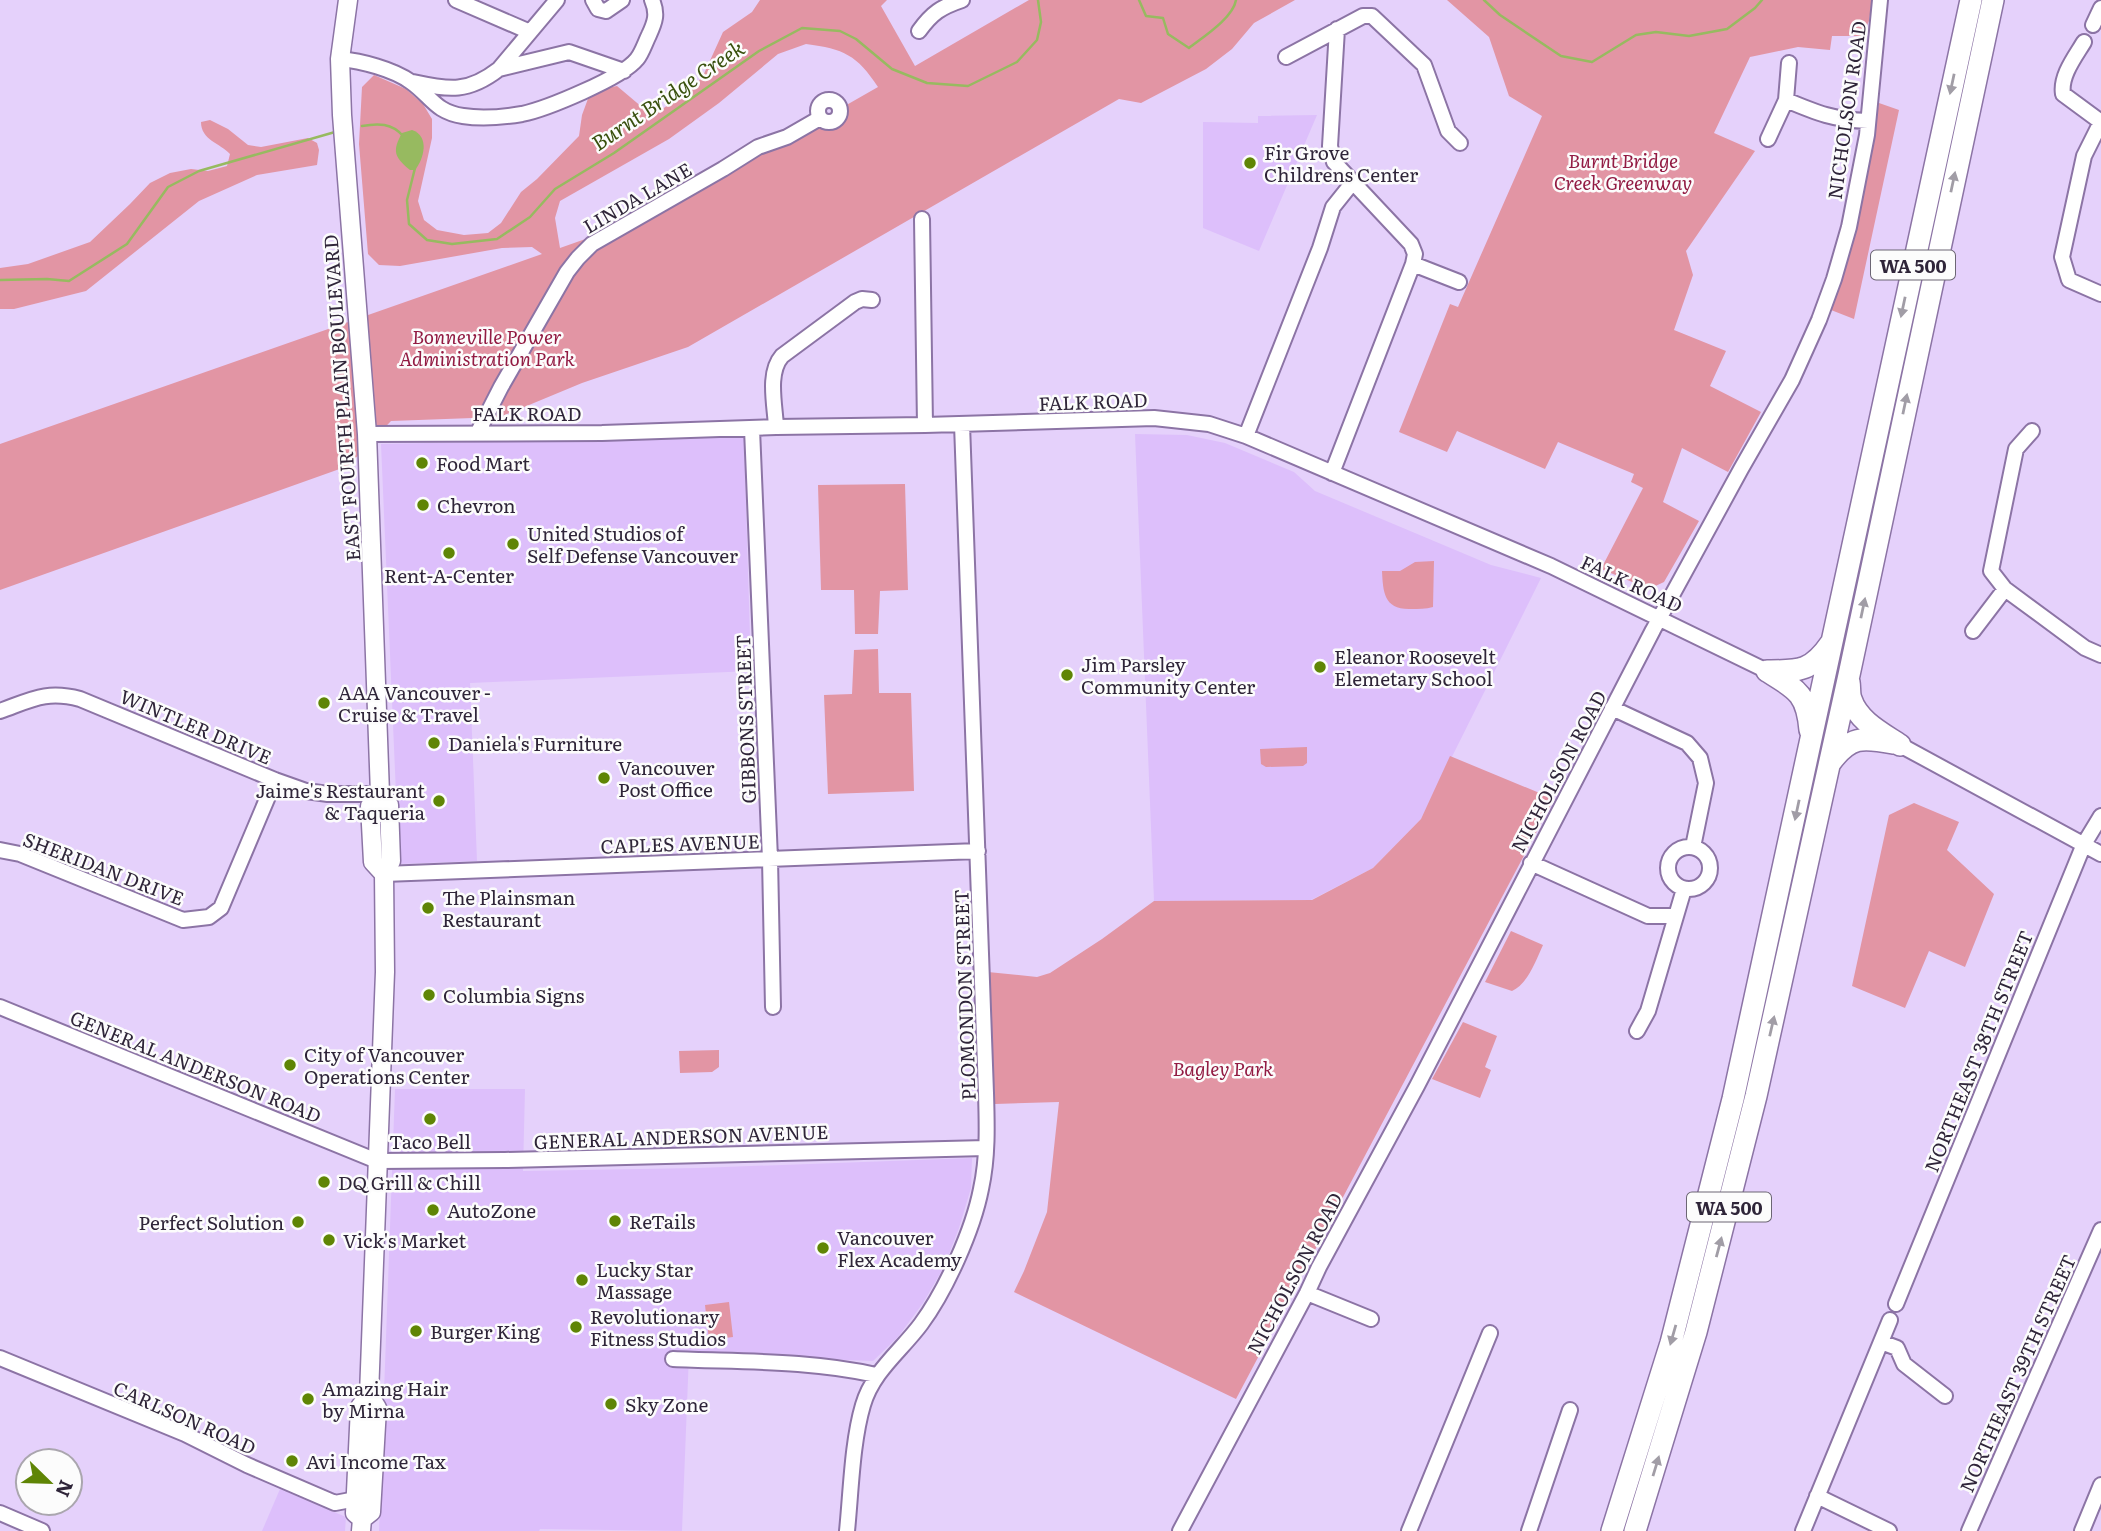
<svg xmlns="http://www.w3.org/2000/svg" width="2101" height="1531" viewBox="0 0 2101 1531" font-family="Literata,serif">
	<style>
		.built { fill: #ddbffb }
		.green { fill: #e295a4; fill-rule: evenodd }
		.water { fill: #97ba60 }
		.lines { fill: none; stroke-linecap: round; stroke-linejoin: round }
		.stream { stroke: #97ba60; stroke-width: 2.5 }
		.minor-casing { stroke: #8c74a5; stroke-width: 18 }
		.major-casing { stroke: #8c74a5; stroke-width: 21 }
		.highway-casing { stroke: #8c74a5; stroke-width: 24 }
		.minor { stroke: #fff; stroke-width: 14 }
		.major { stroke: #fff; stroke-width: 18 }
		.highway { stroke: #fff; stroke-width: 21 }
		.oneway { fill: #a19da6 }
		.poi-dot { fill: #5f8505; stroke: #fcfcfc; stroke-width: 2.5 }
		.labels { text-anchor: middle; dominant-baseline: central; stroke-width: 5; stroke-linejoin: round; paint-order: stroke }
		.shield { fill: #fcfcfc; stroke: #6c6674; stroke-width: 2 }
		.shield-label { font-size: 18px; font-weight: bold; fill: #2f2539 }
		.street-label { font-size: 19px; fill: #2f2539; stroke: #fcfcfc }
		.poi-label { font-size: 19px; fill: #2f2539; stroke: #fcfcfc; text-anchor: start }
		.park-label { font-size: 19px; font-style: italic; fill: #921b43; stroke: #fcfcfc }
		.water-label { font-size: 21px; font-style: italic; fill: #39500e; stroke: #fcfcfc }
	</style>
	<rect width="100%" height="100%" fill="#e5d1fb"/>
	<path class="built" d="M1317 115 1259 251 1203 228V122L1258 123V116Z
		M1135 434 1187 435 1225 443 1294 472 1315 491 1491 565 1541 578 1421 819 1373 868 1311 900 1154 901Z
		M744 436 751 671 470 683 477 861 399 864 381 444Z
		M395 1089H525L523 1171 698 1168 972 1158 971 1188 959 1228 944 1267 923 1303 898 1337 873 1361 689 1354 682 1531 540 1529 539 1531H379Z
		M280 1489 346 1517 345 1531H262Z"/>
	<path class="green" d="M760 0H887L881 6 915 66 1029 0H1295L1254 23 1232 49 1206 69 1141 103 1119 99 688 347 582 383 500 417 391 421 348 466 0 590V444L542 254 532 247 502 248 400 266 379 265 368 254 359 144 362 87 374 75 406 89 423 104 432 119V138L418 201 424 220 437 230 464 235 488 233 501 223 521 192 537 179 579 136 582 115 589 96 602 89 617 86 649 113H656L690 91 703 76 723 32 752 12ZM806 44C844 49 857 55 878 87L656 214 560 248 555 218 560 201 669 139 719 103 778 54Z
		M1447 0H1872L1869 21 1862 36H1832L1830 50 1798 47 1750 57 1714 133 1755 151 1686 251 1693 275 1674 330 1726 351 1710 386 1761 412 1728 472 1682 448 1663 502 1699 521 1664 582 1649 589 1601 569 1643 488 1631 482 1634 474 1558 442 1545 469 1457 431 1447 452 1399 432 1450 304 1458 307 1542 116 1509 96 1489 37Z
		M1879 103 1899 110 1854 319 1831 310 1849 257 1861 203Z
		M210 120 228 129 248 145 261 147 308 138 317 143 319 150 317 165 257 175 199 201 86 291 14 309H0V268L28 264 90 242 130 204 150 183 170 173 191 169 208 171 227 166 230 154C220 143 201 140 201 122Z
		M905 484 908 590 880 591 878 634H855L854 590H821L818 485Z
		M1434 561 1433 607C1426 609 1418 609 1411 609 1384 610 1383 592 1382 571H1400L1415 562Z
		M878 649 879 693H911L914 791 828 794 824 695 852 694 854 650Z
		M1307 747V763L1303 766 1266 767 1261 764 1260 749Z
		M1450 756 1554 799 1236 1399 1014 1292 1024 1271 1047 1212 1059 1102 995 1104 988 972 1037 977 1050 973 1102 939 1154 901 1312 900 1373 868 1421 819Z
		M1914 803 1959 822 1947 850 1994 894 1965 967 1929 951 1905 1008 1852 986 1889 815Z
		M1511 931 1543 945C1536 960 1528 984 1512 991L1485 982Z
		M1463 1022 1497 1036 1485 1067 1491 1070 1480 1098 1432 1079Z
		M719 1050V1067L712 1072 680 1073 679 1051Z
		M729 1302 733 1337 709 1340 705 1305Z"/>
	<path class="water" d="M412 130C430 136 424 159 415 170H410C394 157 392 151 402 133Z"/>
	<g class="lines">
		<path class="stream" d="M1139 0 1146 16 1163 18 1168 34 1189 48C1203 37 1233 18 1236 0
			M1484 0 1500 15 1561 56 1592 62 1636 35 1656 32 1689 36 1727 29 1755 8 1762 0
			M362 126C378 123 392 123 403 136
			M415 168 407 200 409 224 427 240 452 244 497 239 530 217 555 189 614 153 759 51 802 28 840 31 856 39 892 69 927 83 968 86 1017 62 1037 40 1041 22 1038 0
			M0 280 47 279 69 281 127 244 168 187 199 171 335 132"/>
		<defs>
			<path id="minor" d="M456 0 530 32
				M593 0 598 9 606 11 622 0
				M2093 25 2101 8
				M919 31C932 13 941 7 962 0
				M2084 42C2075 57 2060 76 2063 94L2101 122
				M1286 57 1363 16H1372L1424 65 1448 131 1460 143
				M340 59C361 61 393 69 411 82 431 96 435 112 463 116 481 119 504 117 522 114 546 109 622 78 637 59 642 53 645 43 649 35 655 22 658 14 652 0
				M499 69 569 52 624 71
				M413 82C450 90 468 93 499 69L557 0
				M818 111a11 11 0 1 1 22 0a11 11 0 1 1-22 0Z
				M1786 100C1817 113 1834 120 1868 121
				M2101 122 2084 156 2062 257 2069 280 2101 294
				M1768 139 1786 100 1789 63
				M922 219 925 425
				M1413 264 1459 282
				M776 427C775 405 767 373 782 356L855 302 862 299 872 300
				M752 429 770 859 773 1007
				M2032 431 2016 449 1991 571 2005 589 2085 648 2101 655
				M478 432 501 387 567 272 578 258 592 244 723 169 758 147 787 137 820 118
				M367 434 602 433 776 427 925 425 1154 418 1209 424 1246 436 1551 566 1767 671
				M1246 436 1320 248 1333 207 1353 182
				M1332 473 1413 264 1415 254 1411 244 1334 162 1330 146 1337 29
				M1973 631 2005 589
				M1612 708 1687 743 1700 758 1706 783 1693 847
				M0 711C31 700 46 690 80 699L275 780 306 791 328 794H380
				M1900 745 2101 854
				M1668 868a21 21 0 1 1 42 0a21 21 0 1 1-42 0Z
				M0 850 20 854 183 920 209 917 221 908 275 780
				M1531 863 1648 916H1675
				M384 874 978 851
				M0 1007 377 1161 505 1160 986 1148
				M1637 1031 1648 1011 1684 889
				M1307 1293 1371 1319
				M1896 1304 2084 844 2101 816
				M1881 1342 1897 1348 1904 1364 1945 1396
				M0 1358 185 1434 247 1465 335 1503 356 1499
				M673 1359C740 1362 810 1360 876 1375
				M1817 1496 1889 1531
				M0 1513 42 1531
				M847 1531C851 1492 852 1442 863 1405 873 1371 901 1351 921 1324 946 1290 973 1230 981 1189 988 1157 987 1125 986 1093L962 424
				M1180 1531 1307 1293 1319 1267 1417 1086 1653 630 1741 469 1792 380 1819 320 1834 279 1849 227 1867 135 1880 0
				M1409 1531 1490 1333
				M1529 1531 1570 1410
				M1803 1531 1890 1320
				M1969 1531 2101 1230
				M2082 1531 2101 1485"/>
			<path id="major" d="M348 0 340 59 342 115 367 434 380 794 389 805 391 861 384 874 385 972 369 1395 360 1407 355 1513 362 1519 361 1531
				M380 794 370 806 373 862 384 874
				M362 1519 371 1512 377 1408 369 1395"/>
			<path id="highway" d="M1767 671C1796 689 1807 693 1810 730
				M1767 671C1799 671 1811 672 1831 643
				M1849 682C1850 687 1849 694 1851 699 1858 721 1882 733 1900 745
				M1830 763C1850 736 1862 737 1893 743
				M1612 1531 1671 1343 1733 1099 1971 0
				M1635 1531 1696 1332 1756 1096 1849 675 1993 0"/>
		</defs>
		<use href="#minor" class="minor-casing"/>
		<use href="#major" class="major-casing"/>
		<use href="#highway" class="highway-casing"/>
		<use href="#minor" class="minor"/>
		<use href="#major" class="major"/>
		<use href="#highway" class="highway"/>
	</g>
	<defs><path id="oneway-solid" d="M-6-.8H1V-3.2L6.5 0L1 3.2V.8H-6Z" transform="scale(1.75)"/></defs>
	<g class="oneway">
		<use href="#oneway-solid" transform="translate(1952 84) rotate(102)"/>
		<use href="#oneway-solid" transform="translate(1953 182) rotate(-78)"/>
		<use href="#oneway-solid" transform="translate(1903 307) rotate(102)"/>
		<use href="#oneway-solid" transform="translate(1905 404) rotate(-78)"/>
		<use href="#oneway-solid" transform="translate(1863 608) rotate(-78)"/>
		<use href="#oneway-solid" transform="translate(1797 810) rotate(102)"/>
		<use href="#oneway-solid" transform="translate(1772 1026) rotate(-77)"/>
		<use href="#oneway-solid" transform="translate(1719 1247) rotate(-75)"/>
		<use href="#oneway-solid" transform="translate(1673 1335) rotate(106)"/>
		<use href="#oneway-solid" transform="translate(1656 1466) rotate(-73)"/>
	</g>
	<g class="poi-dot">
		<circle cx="1250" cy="163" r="7"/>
		<circle cx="422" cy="463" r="7"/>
		<circle cx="423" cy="505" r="7"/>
		<circle cx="513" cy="544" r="7"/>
		<circle cx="449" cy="553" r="7"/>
		<circle cx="1320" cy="667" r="7"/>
		<circle cx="1067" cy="675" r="7"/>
		<circle cx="324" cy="703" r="7"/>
		<circle cx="434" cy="743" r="7"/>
		<circle cx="604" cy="778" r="7"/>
		<circle cx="439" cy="801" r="7"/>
		<circle cx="428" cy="908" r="7"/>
		<circle cx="429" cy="995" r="7"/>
		<circle cx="290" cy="1065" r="7"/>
		<circle cx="430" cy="1119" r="7"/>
		<circle cx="324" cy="1182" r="7"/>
		<circle cx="433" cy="1210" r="7"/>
		<circle cx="615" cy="1221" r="7"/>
		<circle cx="298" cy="1222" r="7"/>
		<circle cx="329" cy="1240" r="7"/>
		<circle cx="823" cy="1248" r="7"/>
		<circle cx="582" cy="1280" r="7"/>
		<circle cx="576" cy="1327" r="7"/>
		<circle cx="416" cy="1331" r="7"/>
		<circle cx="308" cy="1399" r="7"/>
		<circle cx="611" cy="1404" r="7"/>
		<circle cx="292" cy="1461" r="7"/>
	</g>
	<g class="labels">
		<g class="shield">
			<rect x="1871" y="250.5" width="84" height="29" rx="5"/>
			<rect x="1687" y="1192.5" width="84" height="29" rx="5"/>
		</g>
		<g class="shield-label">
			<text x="1913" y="265">WA 500</text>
			<text x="1729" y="1207">WA 500</text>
		</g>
		<g class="street-label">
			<text transform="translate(1846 110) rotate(-82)">NICHOLSON ROAD</text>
			<text transform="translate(637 197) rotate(-30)">LINDA LANE</text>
			<text transform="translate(341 398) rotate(-94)">EAST FOURTH PLAIN BOULEVARD</text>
			<text transform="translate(1093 401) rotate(-2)">FALK ROAD</text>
			<text x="527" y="413">FALK ROAD</text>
			<text transform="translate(1632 583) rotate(25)">FALK ROAD</text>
			<text transform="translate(745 719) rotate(-92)">GIBBONS STREET</text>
			<text transform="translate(196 726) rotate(23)">WINTLER DRIVE</text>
			<text transform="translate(1558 771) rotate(-62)">NICHOLSON ROAD</text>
			<text transform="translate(680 843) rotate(-2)">CAPLES AVENUE</text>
			<text transform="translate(104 868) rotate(21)">SHERIDAN DRIVE</text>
			<text transform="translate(964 995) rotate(-92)">PLOMONDON STREET</text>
			<text transform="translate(1978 1051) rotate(-68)">NORTHEAST 38TH STREET</text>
			<text transform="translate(196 1066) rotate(22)">GENERAL ANDERSON ROAD</text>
			<text transform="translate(681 1136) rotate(-2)">GENERAL ANDERSON AVENUE</text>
			<text transform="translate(1294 1273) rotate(-62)">NICHOLSON ROAD</text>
			<text transform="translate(2017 1373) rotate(-66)">NORTHEAST 39TH STREET</text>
			<text transform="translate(185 1417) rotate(24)">CARLSON ROAD</text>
		</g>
		<g class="poi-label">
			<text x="1264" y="152">Fir Grove<tspan x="1264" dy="22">Childrens Center</tspan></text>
			<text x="436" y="463">Food Mart</text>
			<text x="437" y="505">Chevron</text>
			<text x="527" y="533">United Studios of<tspan x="527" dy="22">Self Defense Vancouver</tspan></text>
			<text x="449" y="575" text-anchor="middle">Rent-A-Center</text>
			<text x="1334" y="656">Eleanor Roosevelt<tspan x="1334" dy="22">Elemetary School</tspan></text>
			<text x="1081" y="664">Jim Parsley<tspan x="1081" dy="22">Community Center</tspan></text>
			<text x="338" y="692">AAA Vancouver -<tspan x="338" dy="22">Cruise &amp; Travel</tspan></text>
			<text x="448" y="743">Daniela's Furniture</text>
			<text x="618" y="767">Vancouver<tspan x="618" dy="22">Post Office</tspan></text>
			<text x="425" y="790" text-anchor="end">Jaime's Restaurant<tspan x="425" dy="22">&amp; Taqueria</tspan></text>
			<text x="442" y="897">The Plainsman<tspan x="442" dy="22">Restaurant</tspan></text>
			<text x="443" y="995">Columbia Signs</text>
			<text x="304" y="1054">City of Vancouver<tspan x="304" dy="22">Operations Center</tspan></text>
			<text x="430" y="1141" text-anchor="middle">Taco Bell</text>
			<text x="338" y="1182">DQ Grill &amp; Chill</text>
			<text x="447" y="1210">AutoZone</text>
			<text x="629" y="1221">ReTails</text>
			<text x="284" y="1222" text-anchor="end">Perfect Solution</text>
			<text x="837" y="1237">Vancouver<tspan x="837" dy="22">Flex Academy</tspan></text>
			<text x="343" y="1240">Vick's Market</text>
			<text x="596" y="1269">Lucky Star<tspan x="596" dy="22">Massage</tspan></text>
			<text x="590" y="1316">Revolutionary<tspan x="590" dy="22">Fitness Studios</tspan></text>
			<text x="430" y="1331">Burger King</text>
			<text x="322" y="1388">Amazing Hair<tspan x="322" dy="22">by Mirna</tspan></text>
			<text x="625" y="1404">Sky Zone</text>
			<text x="306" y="1461">Avi Income Tax</text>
		</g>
		<g class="park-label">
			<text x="1623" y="160">Burnt Bridge<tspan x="1623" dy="22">Creek Greenway</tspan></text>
			<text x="487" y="336">Bonneville Power<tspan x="487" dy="22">Administration Park</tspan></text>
			<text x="1223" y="1068">Bagley Park</text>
		</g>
		<g class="water-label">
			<text transform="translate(667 94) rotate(-34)">Burnt Bridge Creek</text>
		</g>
	</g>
	<g transform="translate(49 1482) rotate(113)"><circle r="33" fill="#fcfcfc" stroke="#aaa6ae" stroke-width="2"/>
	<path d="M0-5L12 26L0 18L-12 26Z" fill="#5f8505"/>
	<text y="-10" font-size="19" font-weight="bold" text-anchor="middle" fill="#2f2539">N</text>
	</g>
</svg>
